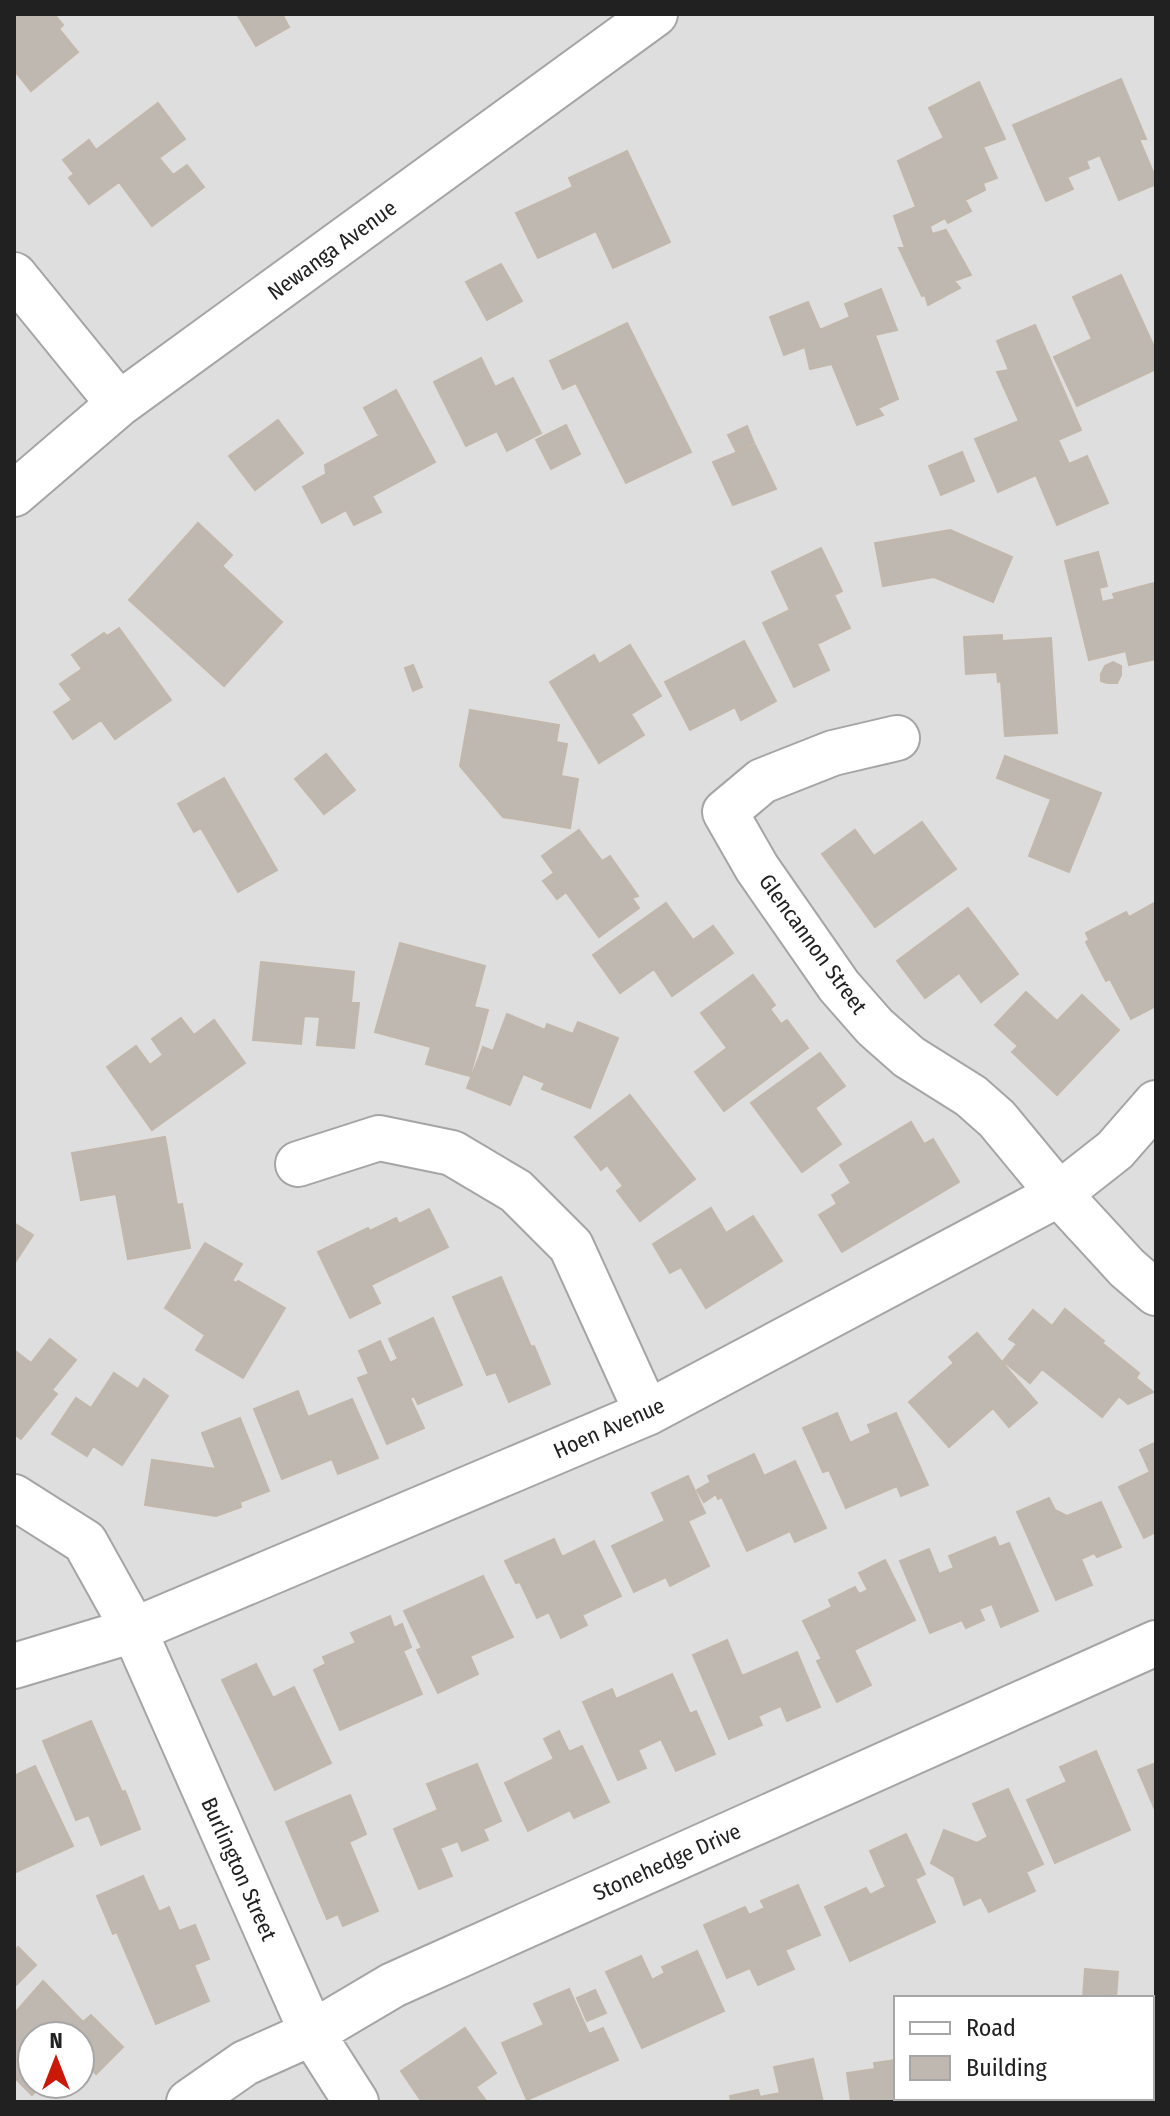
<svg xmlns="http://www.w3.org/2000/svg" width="1170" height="2116" viewBox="0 0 1170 2116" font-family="'Fira Sans Condensed',sans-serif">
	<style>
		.residential { fill: #dfdede; fill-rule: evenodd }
		.building { fill: #beb8b1; stroke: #c2b7ab; stroke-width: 2 }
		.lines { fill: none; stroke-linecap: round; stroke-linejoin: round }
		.minor-casing { stroke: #a5a5a5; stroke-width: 48 }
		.minor { stroke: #fff; stroke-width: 44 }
		.labels { text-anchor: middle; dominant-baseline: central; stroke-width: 7; stroke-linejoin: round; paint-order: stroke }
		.street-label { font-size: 22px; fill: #212121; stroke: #fff }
	</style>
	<rect width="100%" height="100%" fill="#f1efe8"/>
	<path class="residential" d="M14 14H1156V2102H14ZM896 1998H1152V2098H896ZM32 2036H80V2084H32Z"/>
	<path class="building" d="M14 14H54L63 25 59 29 78 52 31 91 14 70Z
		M237 14H282L289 27 256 46Z
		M1121 79 1146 139H1139L1156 179V184L1119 200 1100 155 1086 161 1089 168 1067 177 1073 189 1046 201 1013 125Z
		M979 82 1005 139 983 147 997 178 983 183 985 190 965 200 971 211 948 223 945 218 930 226 932 234 946 230 971 275 954 281 960 288 928 305 925 295 922 296 899 248H905L894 216 916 207 898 161 944 138 929 108Z
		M158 103 185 139 159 158 173 175 187 165 204 187 152 226 119 182 89 204 69 178 74 174 63 160 89 140 96 150Z
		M627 151 670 242 613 268 596 231 538 258 516 213 573 187 569 178Z
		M501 264 522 301 487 320 466 282Z
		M1121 275 1156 351V369L1077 406 1054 357 1092 339 1073 297Z
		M881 289 897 330 875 335 898 399 878 408 883 415 857 425 832 364 810 369 805 347 784 355 770 317 808 302 820 330 850 317 845 304Z
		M627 323 691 452 626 483 576 383 563 389 550 361Z
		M1035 325 1081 430 1058 440 1069 464 1087 456 1108 503 1057 525 1036 475 998 492 975 439 1019 421 997 372 1009 370 997 341Z
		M481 358 495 387 513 378 541 433 507 451 497 431 466 446 434 382Z
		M396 390 435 462 372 496 381 512 354 525 346 510 322 523 303 487 326 474 325 465 379 436 364 408Z
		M278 420 303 453 255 490 229 456Z
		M566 425 580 454 551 469 536 440Z
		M747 426 754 443 736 451 728 435Z
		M755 445 776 489 733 505 713 462Z
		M962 452 974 481 941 495 929 466Z
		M198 523 232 555 222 566 282 622 224 686 129 600Z
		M950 530 1012 557 993 602 934 577 883 586 875 543Z
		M821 548 842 591 834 595 850 628 817 644 829 670 794 687 763 623 790 610 772 572Z
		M1098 552 1107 586 1099 588 1102 602 1115 599 1113 594 1154 583 1156 592V659L1129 665 1126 651 1089 660 1065 561Z
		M119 628 171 700 115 739 101 720 73 739 54 712 72 700 60 684 82 669 72 655 104 633 107 636Z
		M1002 635V641L1051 638 1057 733 1005 736 1001 681 998 682 997 672 966 674 964 637Z
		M744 641 776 701 741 720 735 707 690 730 665 682Z
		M630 645 661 696 631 714 644 735 599 763 550 682 594 655 599 664Z
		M1113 662 1121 666V675L1117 683H1107L1101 681V674L1105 666Z
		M413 665 422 687 413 691 405 668Z
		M470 710 559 725 556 742 567 744 561 776 578 779 570 828 503 817 460 766Z
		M326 754 355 790 324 814 295 779Z
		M1005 756 1101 793 1069 872 1029 856 1051 799 997 778Z
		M224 778 277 870 238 892 201 828 194 832 178 804Z
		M922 822 956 869 875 927 822 854 855 830 874 856Z
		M579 830 602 861 610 856 638 896 632 898 639 908 599 937 566 892 557 899 543 881 554 873 542 856Z
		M1156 902V958L1153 960 1156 965V1006L1131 1019 1110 979 1106 981 1086 942 1089 940 1086 933 1126 912 1129 917Z
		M666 903 693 940 713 926 733 953 672 996 654 969 620 993 593 955Z
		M968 908 1018 974 981 1002 959 973 925 998 897 961Z
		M400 943 485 966 474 1007 488 1010 470 1076 426 1064 431 1047 375 1032Z
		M261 962 354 972 351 1003H359L354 1048 317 1045 320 1017 304 1016 301 1044 253 1040Z
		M753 975 775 1005 770 1009 781 1024 787 1020 808 1048 724 1111 695 1072 727 1048 701 1013Z
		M1026 992 1057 1021 1082 995 1119 1030 1057 1095 1012 1052 1018 1046 995 1025Z
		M507 1014 545 1030 547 1024 573 1034 578 1022 618 1038 590 1108 542 1089 545 1083 523 1074 510 1105 467 1088 483 1047 493 1051Z
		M181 1018 194 1035 214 1020 245 1063 152 1130 107 1067 136 1046 150 1065 163 1055 152 1039Z
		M820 1053 845 1086 815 1108 841 1144 802 1172 751 1103Z
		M630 1095 695 1179 640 1221 617 1191 623 1186 607 1165 601 1170 575 1137Z
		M911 1122 924 1144 933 1139 959 1182 842 1252 819 1215 837 1204 832 1195 851 1183 840 1165Z
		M165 1137 177 1205 182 1204 190 1248 128 1259 116 1194 81 1200 72 1153Z
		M711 1208 726 1233 753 1216 782 1261 706 1308 681 1267 670 1273 653 1244Z
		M429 1209 448 1247 371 1285 380 1303 350 1318 318 1252 368 1228 370 1231 396 1218 399 1224Z
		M14 1223 33 1235 14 1264Z
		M205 1243 242 1264 232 1281 237 1283 238 1281 285 1308 243 1378 196 1350 205 1335 165 1308Z
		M501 1277 531 1347 534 1346 550 1384 509 1402 496 1372 487 1375 453 1297Z
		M1065 1309 1104 1341 1102 1343 1139 1373 1136 1378 1153 1392 1128 1404 1119 1396 1102 1417 1042 1369 1030 1383 1003 1361 1017 1344 1009 1339 1033 1310 1052 1326Z
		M433 1318 462 1385 418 1404 414 1396 410 1398 424 1428 387 1444 358 1378 369 1374 359 1351 380 1341 390 1363 398 1359 389 1339Z
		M977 1333 1037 1403 1009 1427 993 1408 949 1447 909 1402 954 1363 949 1357Z
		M50 1339 76 1360 52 1390 57 1394 21 1439 14 1434V1350L31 1363Z
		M114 1373 138 1389 144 1379 168 1396 122 1465 93 1446 87 1456 52 1434 76 1398 91 1408Z
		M298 1391 308 1417 352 1399 378 1458 338 1474 332 1459 282 1479 254 1409Z
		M837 1413 850 1443 871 1433 868 1425 896 1413 928 1485 901 1496 897 1486 846 1508 829 1470 823 1472 803 1428Z
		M240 1418 269 1491 240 1502 241 1507 216 1516 145 1505 152 1460 216 1469 202 1433Z
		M1156 1442V1532L1144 1538 1119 1487 1150 1472 1140 1450Z
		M754 1454 764 1476 795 1461 826 1528 795 1542 790 1531 747 1551 722 1497 718 1499 708 1476Z
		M688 1476 705 1513 688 1521 709 1566 670 1586 666 1577 634 1592 612 1546 665 1521 652 1493Z
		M709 1483 716 1494 704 1502 697 1490Z
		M1049 1498 1055 1510 1067 1516 1101 1502 1121 1547 1097 1557 1094 1553 1081 1559 1092 1585 1056 1600 1017 1512Z
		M995 1537 999 1547 1009 1543 1038 1611 1001 1627 992 1604 979 1609 984 1620 966 1628 962 1620 930 1633 900 1561 929 1549 939 1574 954 1568 949 1556Z
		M554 1539 562 1557 594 1541 621 1596 582 1615 587 1625 561 1638 549 1612 537 1618 520 1582 516 1583 505 1561Z
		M885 1560 915 1620 854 1650 871 1685 837 1702 817 1661 822 1659 803 1621 832 1607 829 1600 855 1587 859 1594 868 1590 859 1573Z
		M483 1576 513 1637 470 1656 478 1674 438 1693 417 1650 422 1648 404 1611Z
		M390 1616 394 1628 402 1624 411 1647 403 1651 422 1694 340 1730 314 1670 326 1664 323 1657 356 1643 351 1633Z
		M727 1640 742 1676 797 1652 820 1707 787 1721 781 1706 758 1716 762 1725 729 1739 693 1655Z
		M256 1664 273 1698 294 1687 331 1763 275 1790 222 1680Z
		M672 1674 690 1714 696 1711 715 1754 676 1771 661 1739 638 1750 646 1768 618 1780 583 1702 612 1689 616 1699Z
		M91 1721 122 1792 125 1791 140 1829 101 1845 89 1815 76 1820 43 1741Z
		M559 1731 569 1752 582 1746 609 1802 574 1818 570 1810 528 1831 505 1783 554 1759 544 1739Z
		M1096 1751 1130 1830 1055 1863 1027 1800 1067 1782 1060 1767Z
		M1156 1763V1812L1138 1770Z
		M477 1764 501 1821 483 1829 488 1840 462 1851 458 1841 440 1848 452 1876 419 1889 394 1829 438 1810 427 1784Z
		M35 1766 73 1846 14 1873V1823L16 1822 14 1817V1776Z
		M1008 1789 1043 1864 1026 1872 1035 1891 989 1912 981 1897 964 1905 954 1877 931 1863 944 1830 977 1843 988 1837 973 1804Z
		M350 1795 366 1834 349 1842 378 1911 343 1926 338 1914 327 1919 286 1822Z
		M906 1834 925 1874 915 1879 935 1922 850 1961 825 1907 866 1888 870 1895 886 1887 870 1851Z
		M143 1876 159 1912 169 1907 179 1931 195 1925 209 1959 194 1965 209 2001 156 2024 117 1932 113 1934 97 1896Z
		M798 1885 820 1935 785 1950 794 1969 758 1985 750 1968 727 1978 704 1925 745 1907 749 1915 765 1908 761 1901Z
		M18 1947 36 1965 14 1987V1952Z
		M697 1951 724 2011 642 2048 606 1972 641 1956 652 1980 665 1973 662 1967Z
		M1085 1969 1118 1972 1116 1998H1083Z
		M43 1981 83 2022 91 2015 123 2047 96 2074 80 2058V2036H32V2084H43L32 2095 14 2077V2014Z
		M569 1989 589 2034 603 2028 618 2060 527 2100 502 2043 544 2025 534 2004Z
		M595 1990 606 2013 587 2021 577 1998Z
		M1152 2003H1156V2068H1152Z
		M465 2028 496 2073 476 2087 487 2102H422L401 2071Z
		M813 2059 823 2102H731L730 2096 758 2090 760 2097 780 2093 774 2067Z
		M896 2060V2098H958V2102H851L847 2073 875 2069 874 2063Z
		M977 2098H1065V2102H977Z"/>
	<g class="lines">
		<defs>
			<path id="minor" d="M14 275 119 404
				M14 494 119 404 655 14
				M897 738 833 753 762 781 725 812 757 868 839 986 875 1027 909 1057 971 1096 997 1119 1059 1194 1127 1268 1156 1293
				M298 1164 379 1138 452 1153 516 1191 571 1246 647 1413
				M14 1497 85 1542 134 1630 312 2033 356 2102
				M14 1666 134 1630 647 1413 1059 1194 1115 1150 1156 1103
				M189 2102 245 2063 312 2033 393 1985 1156 1643"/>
		</defs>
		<use href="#minor" class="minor-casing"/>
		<use href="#minor" class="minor"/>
	</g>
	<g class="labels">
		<g class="street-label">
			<text transform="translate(332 250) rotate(-36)">Newanga Avenue</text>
			<text transform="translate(813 944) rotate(54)">Glencannon Street</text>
			<text transform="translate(609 1428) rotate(-24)">Hoen Avenue</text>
			<text transform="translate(667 1862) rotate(-24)">Stonehedge Drive</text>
			<text transform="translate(239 1869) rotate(66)">Burlington Street</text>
		</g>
	</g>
	<rect width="1170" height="2116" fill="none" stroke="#212121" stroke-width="32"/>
	<rect x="894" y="1996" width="260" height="104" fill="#ffffff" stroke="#a6a6a6" stroke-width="2"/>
	<rect x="910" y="2022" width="40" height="12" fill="#ffffff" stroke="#a6a6a6" stroke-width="2"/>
	<text x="966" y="2036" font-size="24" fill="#212121">Road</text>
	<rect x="910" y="2056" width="40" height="24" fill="#beb8b1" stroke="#a6a6a6" stroke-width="2"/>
	<text x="966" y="2076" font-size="24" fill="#212121">Building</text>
	<g transform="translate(56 2060)"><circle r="38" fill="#ffffff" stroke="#a6a6a6" stroke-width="2"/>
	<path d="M0-6L14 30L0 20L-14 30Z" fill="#ca1908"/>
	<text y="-12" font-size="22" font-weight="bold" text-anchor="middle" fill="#212121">N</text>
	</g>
</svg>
